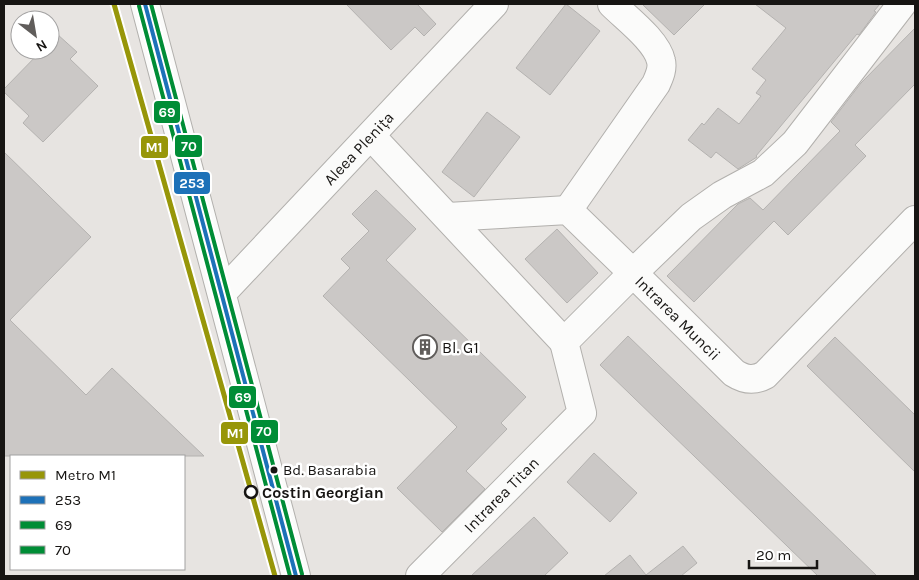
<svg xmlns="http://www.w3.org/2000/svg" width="919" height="580" viewBox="0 0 919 580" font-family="Karla,sans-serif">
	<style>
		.building { fill: #cbc8c6; stroke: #b4b2b0 }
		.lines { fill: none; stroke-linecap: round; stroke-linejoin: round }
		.minor-casing { stroke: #b2b0ad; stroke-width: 30 }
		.major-casing { stroke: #b2b0ad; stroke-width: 30 }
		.minor { stroke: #fbfbfa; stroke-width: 28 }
		.major { stroke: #fbfbfa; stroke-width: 28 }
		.bus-1-casing { stroke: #fff; stroke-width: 8 }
		.bus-2-casing { stroke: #fff; stroke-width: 8 }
		.bus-3-casing { stroke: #fff; stroke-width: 8 }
		.bus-1 { stroke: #1d71b8; stroke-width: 4 }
		.bus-2 { stroke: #008d36; stroke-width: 4 }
		.bus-3 { stroke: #008d36; stroke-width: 4 }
		.metro-1-casing { stroke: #fff; stroke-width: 9 }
		.metro-1 { stroke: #979609; stroke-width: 5 }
		.bus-dot { fill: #171513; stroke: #fff; stroke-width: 2 }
		.stop-dot { fill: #fff; stroke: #171513; stroke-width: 2.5 }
		.labels { text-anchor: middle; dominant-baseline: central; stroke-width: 5; stroke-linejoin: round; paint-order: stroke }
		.bus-label { font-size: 15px; fill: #171513; stroke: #fff; text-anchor: start }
		.street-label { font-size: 16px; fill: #171513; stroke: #fff }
		.poi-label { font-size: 16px; fill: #171513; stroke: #fff; text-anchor: start }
		.stop-label { font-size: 16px; font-weight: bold; fill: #171513; stroke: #fff; text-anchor: start }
		.line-badge { stroke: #fff; stroke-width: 2 }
		.badge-label { font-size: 14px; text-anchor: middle; font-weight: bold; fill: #fff }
	</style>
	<rect width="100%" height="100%" fill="#e7e4e1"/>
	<path class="building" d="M346 4H417L436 24 424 36 415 27 391 50Z
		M566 4 600 31 550 95 516 68Z
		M642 4H705L674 35Z
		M755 4H880L874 11 876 12 859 35 857 34 756 156 757 157 738 169 716 152 711 158 688 140 702 123 704 125 718 108 739 124 761 96 756 93 766 80 752 69 786 28Z
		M915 28V84L855 145 866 156 788 235 774 221 694 302 667 276 738 204 750 198 763 210 840 131 831 122 861 83Z
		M57 34 77 52 70 59 98 86 43 142 23 123 29 116 4 92V89L42 50H50V42Z
		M487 112 520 137 474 197 442 172Z
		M4 152 91 237 10 320 86 395 112 368 204 456H4Z
		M376 190 416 229 386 260 526 397 501 423 507 429 466 471 485 489 442 532 397 488 457 427 323 296 350 268 341 259 369 231 352 214Z
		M557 229 598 273 567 303 525 259Z
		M628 336 877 576H818L600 365Z
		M835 337 915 415V472L807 366Z
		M594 453 637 493 610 522 567 482Z
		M534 517 568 553 544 576H471Z
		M683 546 697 563 681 576H604L630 555 646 575Z"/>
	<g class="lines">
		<defs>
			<g id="minor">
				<path id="s1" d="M902 4 795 143 763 173 722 195 691 217 633 273 734 373C745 380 754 381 765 375L915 220"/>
				<path d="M371 136 564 342"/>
				<path d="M568 210 656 84C659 77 663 69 661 61 657 41 626 18 612 4"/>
				<path id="s2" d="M222 293 494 4"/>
				<path id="s3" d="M420 576 582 413 564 342 633 273 568 210 448 217"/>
			</g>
			<path id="major" d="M145 4 296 576"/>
		</defs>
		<use href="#minor" class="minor-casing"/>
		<use href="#major" class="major-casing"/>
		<use href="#minor" class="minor"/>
		<use href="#major" class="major"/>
		<defs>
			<path id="bus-1" d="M145 4 296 576"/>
			<path id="bus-2" d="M139 6 290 576"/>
			<path id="bus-3" d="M151 4 302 574"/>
		</defs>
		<use href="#bus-1" class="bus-1-casing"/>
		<use href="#bus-2" class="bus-2-casing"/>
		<use href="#bus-3" class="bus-3-casing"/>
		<use href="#bus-1" class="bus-1"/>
		<use href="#bus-2" class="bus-2"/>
		<use href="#bus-3" class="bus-3"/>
		<defs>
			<path id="metro-1" d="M114 4 275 576"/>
		</defs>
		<use href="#metro-1" class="metro-1-casing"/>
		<use href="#metro-1" class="metro-1"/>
	</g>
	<defs>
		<symbol id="building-ring" viewBox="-11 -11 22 22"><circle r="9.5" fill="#fff" stroke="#605d5b" stroke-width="1.5"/><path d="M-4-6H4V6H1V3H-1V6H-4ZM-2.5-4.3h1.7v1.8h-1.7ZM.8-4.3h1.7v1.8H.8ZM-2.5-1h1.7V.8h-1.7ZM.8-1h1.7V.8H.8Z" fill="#605d5b"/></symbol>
	</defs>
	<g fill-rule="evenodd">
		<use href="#building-ring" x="411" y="333" width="28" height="28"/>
	</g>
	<circle class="bus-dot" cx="274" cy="470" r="4.5"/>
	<circle class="stop-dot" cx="251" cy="492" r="6"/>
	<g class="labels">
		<g class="bus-label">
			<text x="283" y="470">Bd. Basarabia</text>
		</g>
		<g class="street-label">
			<text stroke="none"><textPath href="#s2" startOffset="199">Aleea Plenița</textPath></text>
			<text stroke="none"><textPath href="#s1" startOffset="448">Intrarea Muncii</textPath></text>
			<text stroke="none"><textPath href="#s3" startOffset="115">Intrarea Titan</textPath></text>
		</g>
		<g class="poi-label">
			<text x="442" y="347">Bl. G1</text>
		</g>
		<g class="stop-label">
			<text x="262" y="492">Costin Georgian</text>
		</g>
	</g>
	<g class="line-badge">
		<rect x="153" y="100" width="28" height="24" rx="5" fill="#008d36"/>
		<rect x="174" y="134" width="29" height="24" rx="5" fill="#008d36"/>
		<rect x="140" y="135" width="29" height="24" rx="5" fill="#979609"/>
		<rect x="173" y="171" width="38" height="24" rx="5" fill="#1d71b8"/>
		<rect x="228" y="385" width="29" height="24" rx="5" fill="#008d36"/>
		<rect x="250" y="419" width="29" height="25" rx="5" fill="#008d36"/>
		<rect x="220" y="421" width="29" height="24" rx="5" fill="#979609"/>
	</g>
	<g class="badge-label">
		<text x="167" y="117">69</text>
		<text x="189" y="151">70</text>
		<text x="154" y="152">M1</text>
		<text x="192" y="188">253</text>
		<text x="243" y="402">69</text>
		<text x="264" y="436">70</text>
		<text x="235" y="438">M1</text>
	</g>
	<rect width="919" height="580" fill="none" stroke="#171513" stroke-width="10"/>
	<rect x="10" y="455" width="175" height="115" fill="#ffffff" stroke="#a2a1a1"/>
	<rect x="20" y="471" width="25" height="8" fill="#979609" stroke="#a2a1a1"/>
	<text x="55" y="480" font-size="15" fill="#171513">Metro M1</text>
	<rect x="20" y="496" width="25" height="8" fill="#1d71b8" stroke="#a2a1a1"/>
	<text x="55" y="505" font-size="15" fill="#171513">253</text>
	<rect x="20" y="521" width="25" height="8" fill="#008d36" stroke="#a2a1a1"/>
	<text x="55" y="530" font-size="15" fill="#171513">69</text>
	<rect x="20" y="546" width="25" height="8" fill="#008d36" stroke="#a2a1a1"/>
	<text x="55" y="555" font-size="15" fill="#171513">70</text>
	<g transform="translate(35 35) rotate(149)"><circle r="24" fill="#ffffff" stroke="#a2a1a1"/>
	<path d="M0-4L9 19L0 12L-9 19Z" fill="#605d5b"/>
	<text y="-8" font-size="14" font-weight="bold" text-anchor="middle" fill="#171513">N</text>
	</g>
	<path d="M749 560v8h68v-8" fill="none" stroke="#171513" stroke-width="2.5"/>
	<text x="756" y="560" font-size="15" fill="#171513" stroke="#ffffff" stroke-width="4" paint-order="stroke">20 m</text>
</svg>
